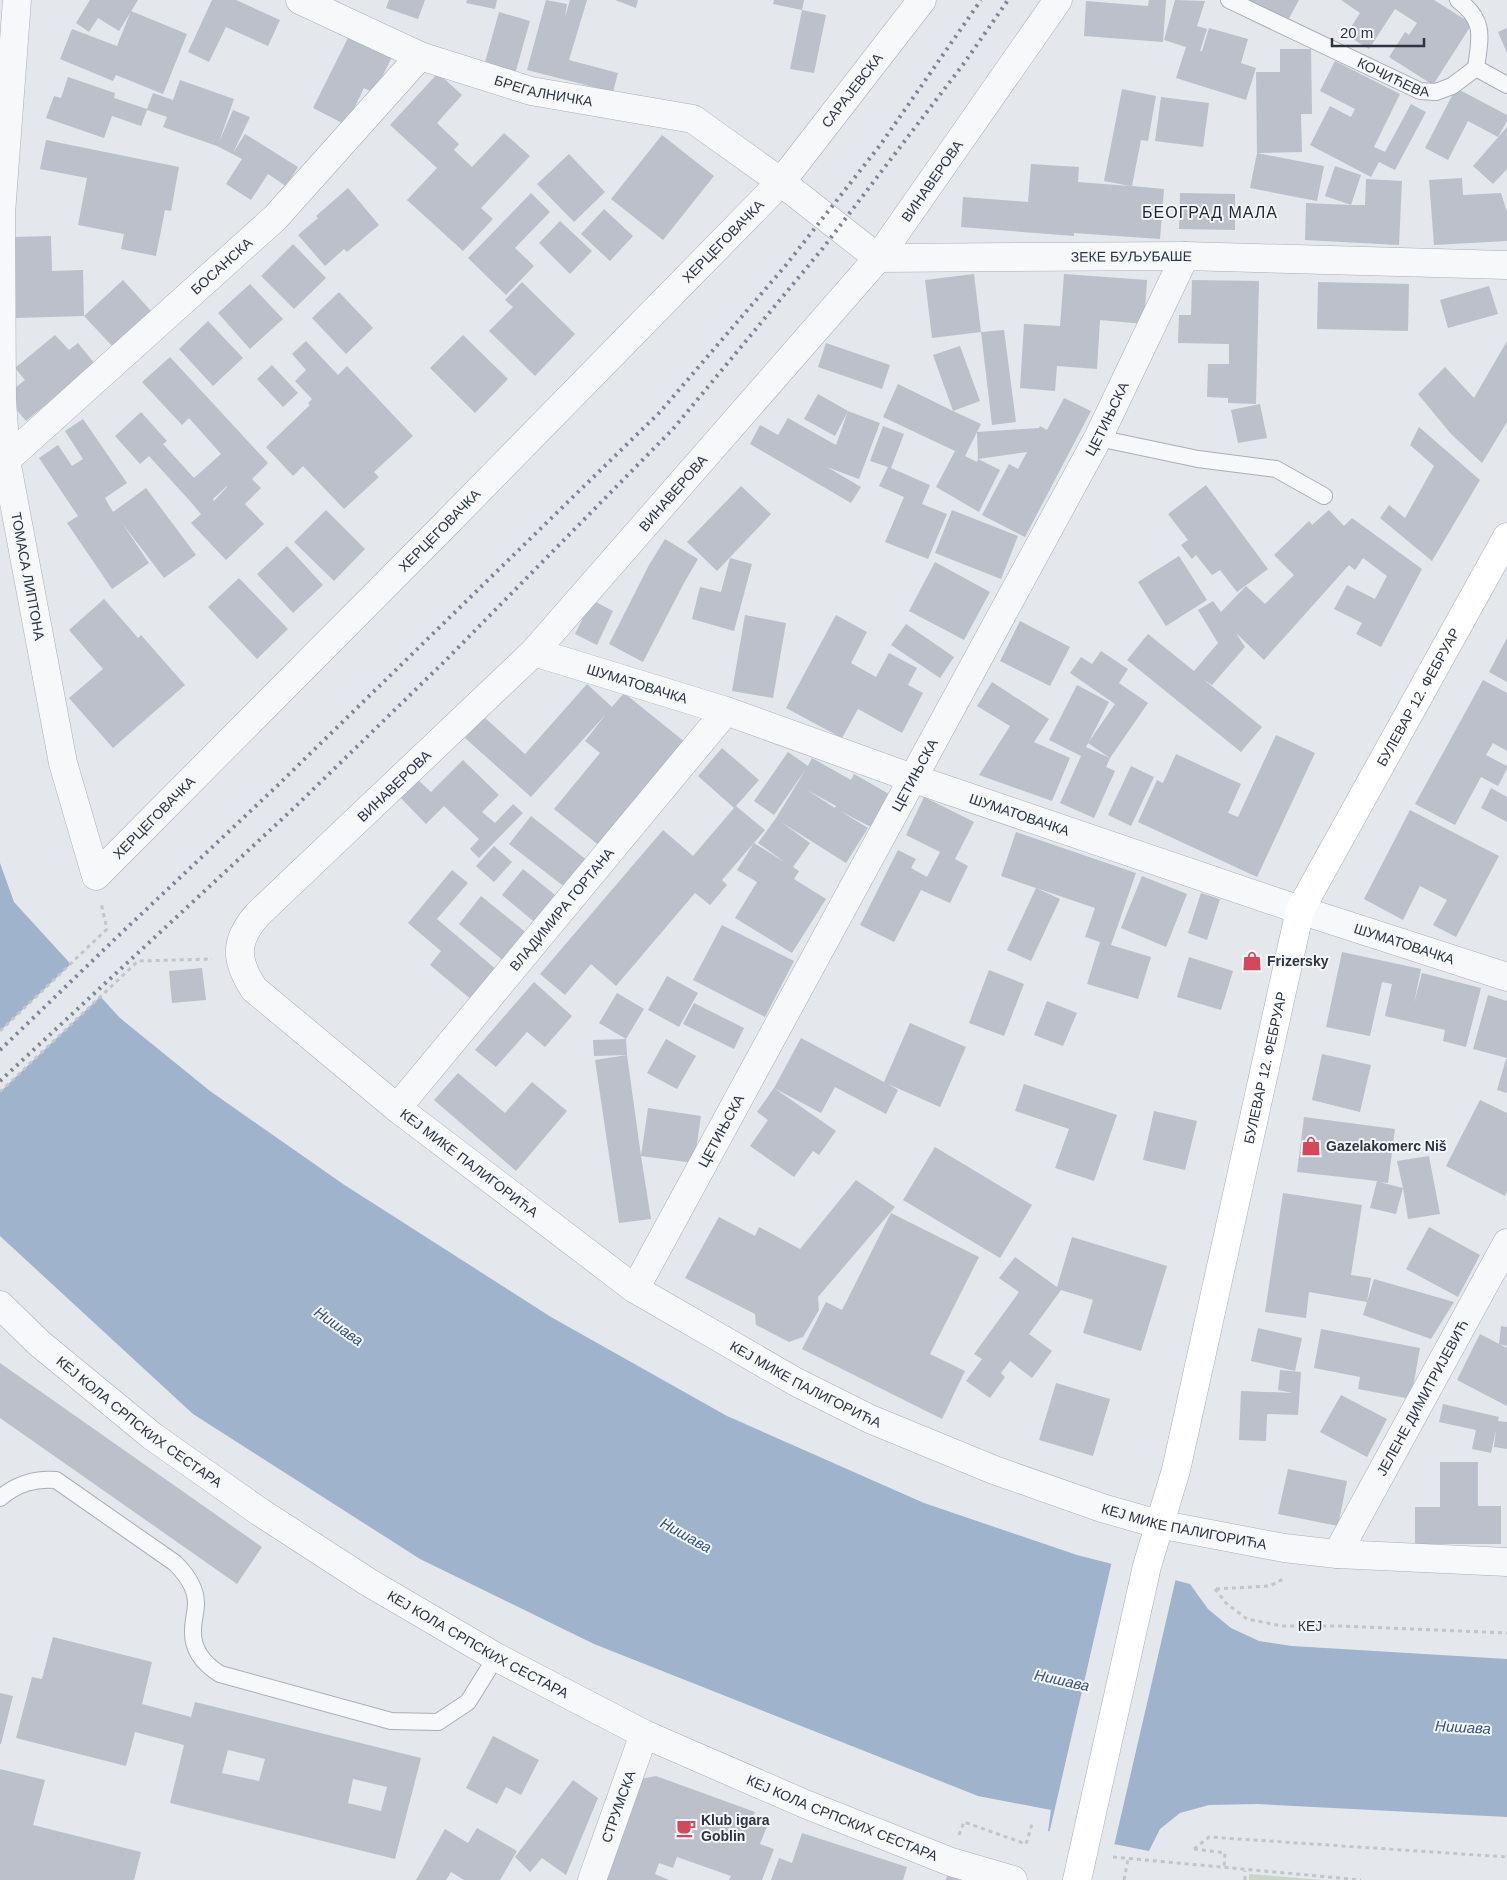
<svg xmlns="http://www.w3.org/2000/svg" width="1507" height="1880" viewBox="0 0 1507 1880" font-family="Helvetica,sans-serif">
	<style>
		.green { fill: #c9d6c5 }
		.water { fill: #9fb4cc }
		.pier { fill: #e4e7ec }
		.building { fill: #bbc0ca; fill-rule: evenodd }
		.lines { fill: none; stroke-linecap: round; stroke-linejoin: round }
		.lane-casing { stroke: #a9aeb7; stroke-width: 18 }
		.street-casing { stroke: #a9aeb7; stroke-width: 29 }
		.secondary-casing { stroke: #a9aeb7; stroke-width: 29 }
		.path { stroke: #c2c5cb; stroke-width: 3; stroke-dasharray: 4 4; stroke-linecap: butt }
		.lane { stroke: #f7f8fa; stroke-width: 16 }
		.street { stroke: #f7f8fa; stroke-width: 28 }
		.secondary { stroke: #fff; stroke-width: 28 }
		.rail { stroke: #7d8696; stroke-width: 4; stroke-dasharray: 2.5 5; stroke-linecap: butt }
		.labels { text-anchor: middle; dominant-baseline: central; stroke-width: 4; stroke-linejoin: round; paint-order: stroke }
		.street-label { font-size: 14px; fill: #2b3445; stroke: #f4f6f9 }
		.poi-label { font-size: 14px; font-weight: bold; fill: #2b3445; stroke: #f4f6f9; text-anchor: start }
		.water-label { font-size: 15px; font-style: italic; fill: #34527a; stroke: #f4f6f9 }
		.quarter-label { font-size: 16px; letter-spacing: 1px; fill: #1d2536; stroke: #f4f6f9 }
	</style>
	<rect width="100%" height="100%" fill="#e4e7ec"/>
	<path class="green" d="M1249 1874 1323 1880H1249Z"/>
	<path class="water" d="M0 863 14 902 120 1018 210 1091 343 1184 551 1317 727 1416 924 1503 1077 1555 1190 1584 1208 1609 1231 1628 1259 1641 1292 1646 1507 1659V1817L1257 1804 1209 1805 1180 1813 1160 1829 1149 1851 1048 1831 1051 1810 978 1796 594 1644 420 1559 193 1414 0 1236Z"/>
	<path class="pier" d="M73 962 102 995 0 1092V1031Z
		M1112 1561 1176 1578 1114 1846 1049 1834Z"/>
	<path class="building" d="M90 0H138L119 31 98 18 89 32 76 23Z
		M212 0H236L280 20 268 46 226 27 209 62 188 52Z
		M389 0H425L418 19 386 8Z
		M467 0H497L495 9 466 3Z
		M546 0 567 4 565 17 570 0H587L569 60 618 73 613 92 527 70Z
		M615 0H638L636 8Z
		M774 0H804L802 10 773 4Z
		M1149 0H1166L1163 42 1084 36 1086 1 1148 6Z
		M1175 0 1205 1 1197 26 1207 29 1200 51H1202L1209 28 1248 39 1241 63 1256 68 1246 100 1176 78 1186 47 1164 40Z
		M1239 0H1299L1286 24Z
		M1341 0H1434L1472 24 1433 85 1389 57 1405 32 1409 35 1417 23 1395 9 1369 49 1346 35 1360 13Z
		M802 10 826 15 814 73 790 69Z
		M131 11 187 34 163 94 116 75 113 81 60 59 72 29 117 46Z
		M499 12 530 21 515 74 484 66Z
		M1507 28V53L1498 32Z
		M350 34 393 55 374 93 364 88 346 125 313 108Z
		M1280 49H1311L1312 114H1301L1302 152 1257 153 1324 166 1317 201 1250 188 1257 153 1256 72H1280Z
		M1335 61 1400 94 1374 147 1385 152 1411 104 1426 112 1395 170 1379 162 1371 177 1310 145 1330 106 1351 117 1355 109 1320 91Z
		M438 73 462 95 437 123 459 144 454 150 472 167 504 133 530 156 481 208 493 219 463 251 407 200 437 168 390 125Z
		M68 77 115 93 114 98 147 109 153 93 173 100 180 80 234 99 219 142 233 110 250 117 233 153 245 134 298 167 286 186 268 174 251 200 226 184 242 159 217 146 163 127 167 117 147 110 141 126 112 116 104 138 46 118 54 96 61 98Z
		M1456 88 1507 115V121L1498 137 1468 121 1448 160 1425 148Z
		M1122 89 1156 96 1148 141 1141 140 1132 186 1164 189 1160 239 1074 233V236L961 227 963 197 1028 202 1031 164 1079 167 1078 182 1130 186 1104 181Z
		M1161 97 1209 103 1203 147 1155 141Z
		M1507 127V169L1493 184 1473 166Z
		M662 135 714 176 663 240 611 199Z
		M46 140 179 167 171 211 165 210 156 256 121 249 124 234 78 225 87 178 40 169Z
		M569 154 605 192 574 222 537 184Z
		M1335 166 1361 175 1351 205H1365L1366 179 1402 181 1399 245 1305 240 1306 203 1351 205 1325 196Z
		M1462 178 1463 195 1501 193 1507 212V241L1434 245 1429 180Z
		M348 188 379 225 347 252 344 249 325 266 298 235 318 218 316 216Z
		M531 193 550 212 515 248 534 266 506 295 468 258Z
		M1180 193 1235 194V230L1179 229Z
		M604 209 633 236 610 261 581 234Z
		M560 221 592 251 570 274 539 243Z
		M51 236 52 271 83 270 84 316 123 280 152 312 114 348 84 316 16 318 13 237Z
		M293 244 326 278 294 309 261 276Z
		M974 274 981 332 1004 330 1016 422 992 425 981 332 932 338 925 280Z
		M1064 274 1147 280 1144 324 1100 320 1097 369 1057 366 1055 391 1020 388 1024 324 1060 326Z
		M1192 280 1259 281 1256 404 1228 403V398L1207 397 1208 364H1229V344L1178 343 1179 315H1191Z
		M522 282 575 334 535 376 489 331 513 307 505 300Z
		M1318 282 1409 284 1408 331 1317 329Z
		M250 284 283 319 250 349 218 313Z
		M1489 286 1498 314 1448 328 1440 300Z
		M339 292 373 328 346 354 312 318Z
		M208 321 243 358 213 386 179 349Z
		M55 335 69 350 78 343 95 364 26 421 5 396 25 380 15 368Z
		M463 335 508 379 475 413 430 368Z
		M306 341 338 375 347 366 413 436 374 472 379 477 344 509 303 466 293 476 266 447 310 405 308 403 312 399 295 381 306 370 292 354Z
		M1507 341V422L1482 463 1451 434 1418 394 1445 367 1474 398Z
		M826 343 890 365 882 389 818 367Z
		M960 346 980 401 953 411 981 424 965 456 977 462 978 459 1000 470 979 512 936 487 955 451 883 417 898 384 953 411 933 355Z
		M170 357 268 463 252 479 261 488 245 504 264 524 226 560 191 523 201 514 189 500 149 456 140 464 115 436 141 412 167 441 163 444 194 478 221 454 189 418 182 425 142 382ZM227 486V487L214 501 213 499Z
		M272 365 298 393 283 407 257 379Z
		M818 394 848 411 835 436 804 419Z
		M1064 398 1091 411 1025 537 982 515 1009 464 1018 469 1027 452 978 459 977 432 1039 428 1040 426 1047 430Z
		M1260 404 1267 438 1238 443 1231 410Z
		M848 411 880 423 859 479 827 467 861 487 851 503 750 444 760 425 778 435 788 418 836 445Z
		M83 419 127 483 105 498 113 512 146 488 196 555 164 578 122 523 149 563 112 589 67 523 78 516 39 458 58 445 72 466 83 459 65 431Z
		M883 426 904 434 891 468 930 485 922 504 947 514 928 559 885 542 904 497 879 486 888 467 870 461Z
		M1419 427 1480 480 1432 561 1380 518 1389 505 1405 518 1434 466 1410 445Z
		M1206 485 1268 569 1237 592 1220 570 1212 575 1196 555 1192 559 1181 545 1188 540 1168 514Z
		M741 486 771 514 717 571 687 542Z
		M326 510 365 549 334 581 294 542Z
		M952 510 1018 536 1001 579 935 553Z
		M1329 510 1344 526 1352 518 1422 569 1381 647 1356 634 1362 623 1334 609 1347 585 1375 599 1387 576 1363 558 1355 570 1349 565 1264 660 1236 633 1245 647 1212 685 1203 679 1262 727 1241 752 1127 660 1148 634 1194 671 1218 643 1198 610 1213 601 1221 612 1246 586 1265 604 1294 575 1274 555 1309 521 1312 525Z
		M665 539 698 559 684 583 643 662 609 644 649 565Z
		M287 546 323 585 293 613 257 574Z
		M1179 556 1207 600 1166 626 1138 582Z
		M730 558 752 564 734 631 692 619 700 587 721 592Z
		M935 562 990 592 964 640 909 611Z
		M239 578 288 629 257 659 208 607Z
		M104 599 138 638 141 635 185 685 113 748 69 698 103 669 69 630Z
		M592 600 613 611 597 645 575 634Z
		M745 615 786 623 773 698 732 691Z
		M836 615 867 632 851 663 876 677 889 653 917 668 908 685 923 693 902 733 858 709 842 738 786 708Z
		M1020 621 1070 647 1050 686 1000 661Z
		M906 624 954 657 940 678 891 645Z
		M1507 638V682L1489 672Z
		M1101 651 1128 669 1119 683 1148 703 1110 758 1088 743 1115 704 1070 673 1081 657 1092 664Z
		M1483 680 1507 693V751L1493 743 1486 755 1507 766V769L1498 786 1481 777 1455 825 1415 804Z
		M992 682 1049 719 1034 742 1070 758 1052 801 979 775 1010 726 977 706Z
		M587 684 612 707 624 693 685 742 601 847 554 809 600 753 585 741 606 714 531 797 465 738 484 717 525 754Z
		M1077 685 1109 702 1086 747 1110 758 1106 767 1115 771 1094 818 1060 803 1081 756 1049 740Z
		M1276 735 1315 753 1257 877 1138 822 1157 780 1163 783 1176 754 1241 784 1228 813 1238 817Z
		M722 748 759 780 736 806 765 830 722 880 727 885 710 905 695 893 616 986 591 964 565 995 540 974 663 830 693 856 734 808 698 776Z
		M788 752 808 766 812 758 851 780 854 774 889 794 871 827 840 811 868 828 846 863 781 822 810 843 793 867 799 871 794 879 826 899 792 953 735 918 757 882 737 870 754 843 786 863 758 843 776 818 806 769 774 815 754 801ZM807 790 836 806 835 808Z
		M463 760 499 795 482 812 495 823 513 804 523 813 479 858 470 849 479 839 444 806 426 824 399 796 417 779 431 792Z
		M1131 766 1154 777 1131 826 1108 815Z
		M1491 788 1507 797V822L1481 808Z
		M924 797 974 822 955 859 968 866 950 903 921 890 894 942 860 925 898 850 916 859 911 868 927 877 940 852 906 835Z
		M1410 810 1499 856 1456 937 1433 925 1447 900 1420 886 1403 920 1364 899Z
		M531 816 588 861 566 888 509 844Z
		M1016 832 1136 873 1111 945 1151 957 1138 999 1087 984 1100 942 1085 937 1095 908 1036 888 1060 899 1031 961 1007 950 1036 888 1001 876Z
		M494 846 512 862 494 882 476 866Z
		M523 869 560 899 538 925 502 895Z
		M452 870 468 883 437 919 498 971 473 1001 430 965 441 951 408 923Z
		M1142 876 1187 894 1166 947 1121 928Z
		M1201 893 1220 899 1207 940 1188 933Z
		M481 896 528 934 505 962 459 924Z
		M722 925 794 961 765 1017 693 980Z
		M1342 952 1421 969 1414 1003 1422 973 1481 988 1466 1047 1443 1041 1445 1030 1385 1016 1392 984 1382 982 1370 1036 1326 1027Z
		M1189 957 1233 971 1221 1010 1177 997Z
		M202 968 206 1000 172 1003 169 971Z
		M989 970 1024 984 1004 1036 969 1023Z
		M667 976 698 993 679 1027 648 1010Z
		M534 982 572 1016 545 1047 527 1032 496 1067 475 1050Z
		M617 993 644 1009 626 1039 599 1023Z
		M1488 995 1507 1001V1058L1473 1049Z
		M1047 1001 1077 1013 1063 1046 1034 1035Z
		M694 1003 744 1028 734 1049 683 1024Z
		M910 1023 966 1047 940 1107 888 1084 898 1090 886 1114 835 1087 821 1113 774 1088 836 1131 819 1155 813 1151 794 1177 750 1146 768 1120 757 1112 774 1088 801 1038 884 1082Z
		M626 1039 627 1055 594 1056 593 1040Z
		M666 1039 696 1056 677 1089 647 1073Z
		M1322 1054 1371 1065 1360 1112 1312 1100Z
		M627 1055 641 1156 648 1108 701 1116 694 1163 641 1156 651 1219 619 1223 595 1060Z
		M1506 1059H1507V1093L1497 1090Z
		M458 1073 505 1113 532 1082 567 1111 516 1171 434 1100Z
		M1024 1084 1117 1115 1094 1181 1055 1168 1069 1129 1015 1111Z
		M1480 1100 1507 1113V1191L1505 1196 1446 1166Z
		M1154 1111 1197 1121 1185 1170 1143 1160Z
		M1304 1117 1395 1129 1388 1183 1379 1182 1403 1188 1397 1161 1429 1156 1440 1214 1408 1219 1403 1188 1396 1214 1370 1208 1377 1181 1297 1172Z
		M935 1147 1032 1205 1000 1258 903 1200Z
		M856 1180 895 1207 818 1297 819 1310 803 1337 789 1342 756 1325 755 1314 685 1278 719 1217 755 1236 759 1227 800 1249Z
		M1283 1193 1362 1205 1351 1275 1371 1278 1367 1302 1309 1292 1306 1318 1265 1312Z
		M891 1213 979 1257 930 1354 965 1371 942 1419 802 1349 826 1302 842 1310Z
		M1429 1227 1480 1255 1458 1297 1406 1269Z
		M1072 1237 1167 1266 1141 1351 1083 1333 1093 1300 1061 1290 1029 1334 1052 1351 1032 1378 1010 1361 1001 1373 1005 1377 990 1398 966 1381 982 1359 974 1354 1019 1292 999 1278 1015 1257 1057 1287Z
		M1374 1279 1454 1302 1431 1339 1363 1315Z
		M1501 1326 1507 1327V1346L1499 1344Z
		M1258 1328 1302 1338 1295 1371 1251 1361Z
		M1321 1329 1420 1348 1411 1399 1358 1389 1360 1377 1314 1368Z
		M1480 1334 1507 1348V1406L1457 1380Z
		M0 1363 262 1547 237 1584 0 1418Z
		M1280 1370 1301 1372 1298 1415 1267 1414 1266 1441 1239 1440 1241 1391 1293 1393 1278 1390Z
		M1056 1383 1110 1399 1093 1456 1039 1440Z
		M1341 1395 1387 1419 1367 1457 1320 1432Z
		M1443 1404 1499 1417 1498 1421 1507 1422V1449L1494 1447 1496 1430 1491 1453 1472 1449 1476 1430 1439 1422Z
		M1440 1462H1478V1506H1501V1544H1415V1507H1440Z
		M1288 1469 1347 1481 1338 1526 1278 1514Z
		M53 1637 152 1662 142 1704 191 1717 195 1702 421 1758 395 1859 170 1803 184 1745 135 1732 126 1766 16 1738 32 1677 42 1679ZM228 1750 265 1759 259 1781 222 1773ZM353 1779 387 1787 381 1811 348 1803Z
		M0 1693 13 1696 1 1744H0Z
		M493 1736 539 1760 521 1795 506 1787 497 1804 466 1788Z
		M0 1769 45 1780 33 1825 141 1852 134 1880H0Z
		M656 1776 755 1812 752 1819 768 1824 760 1844 774 1849 762 1880H729L731 1876 677 1857 673 1868 659 1863 655 1874 669 1880H604L640 1779Z
		M573 1780 598 1798 566 1875 542 1858 530 1872 515 1857Z
		M477 1828 517 1851 500 1880H464L451 1872 446 1880H416L445 1829 468 1843Z
		M802 1833 907 1867 903 1880H771L779 1858 792 1863Z
		M947 1876 959 1879V1880H946Z"/>
	<g class="lines">
		<defs>
			<g id="lane">
				<path id="s1" d="M1229 0 1420 91 1436 92 1452 86 1476 68"/>
				<path d="M1458 0C1486 21 1480 37 1476 68L1507 85"/>
				<path d="M1098 438 1198 459 1276 469 1324 496"/>
				<path d="M0 1498C17 1484 34 1478 56 1480L175 1563C186 1574 196 1587 196 1603 196 1612 193 1621 193 1630 192 1650 204 1664 220 1674L391 1721 438 1722 468 1702 496 1657"/>
			</g>
			<g id="street">
				<path id="s2" d="M17 0 1 213 2 400 6 460 63 763 96 876 438 532 781 182 922 0"/>
				<path id="s3" d="M300 0 420 56 531 91 693 119 781 182 878 258 1185 256 1507 265"/>
				<path id="s4" d="M1058 0 878 258 568 613 534 652 258 914C234 941 235 960 254 989L397 1108 635 1289 796 1382 870 1419 994 1470 1102 1508 1158 1524 1284 1548 1337 1554 1507 1562"/>
				<path id="s5" d="M6 460 275 218 420 56"/>
				<path id="s6" d="M534 652 726 711 912 778 1300 910 1507 977"/>
				<path id="s7" d="M397 1108 726 711"/>
				<path id="s8" d="M635 1289 1098 438 1185 256"/>
				<path id="s9" d="M0 1305 39 1343 152 1436 260 1512 368 1582 496 1657 644 1734 805 1804 951 1862 1013 1880"/>
				<path id="s10" d="M1337 1554 1507 1243"/>
				<path id="s11" d="M592 1880 644 1734"/>
			</g>
			<g id="secondary">
				<path id="s12" d="M1077 1880 1147 1566 1176 1470 1300 910 1507 537"/>
			</g>
		</defs>
		<use href="#lane" class="lane-casing"/>
		<use href="#street" class="street-casing"/>
		<use href="#secondary" class="secondary-casing"/>
		<path class="path" d="M0 1031 107 929 101 903
			M0 1092 138 961 212 959
			M1215 1589 1226 1603 1247 1619 1282 1626H1341L1507 1633
			M1216 1589 1270 1586 1283 1579
			M959 1835 964 1822 1026 1844 1032 1824
			M1194 1849 1209 1837 1507 1857
			M1194 1849 1225 1853 1224 1869
			M1113 1857 1361 1880
			M1124 1880 1128 1859
			M1245 1880V1871"/>
		<use href="#lane" class="lane"/>
		<use href="#street" class="street"/>
		<use href="#secondary" class="secondary"/>
		<path class="rail" d="M0 1050 116 938 277 786 660 412 786 265 881 144 981 0
			M0 1081 295 807 446 660 673 429 823 248 965 62 1008 0"/>
	</g>
	<defs>
		<symbol id="shop-bare" viewBox="-9 -9 18 18"><path d="M-5-2.5h2.3a2.7 3.5 0 0 1 5.4 0H5L5.5 6h-11ZM-1.5-2.5h3a1.5 2.3 0 0 0-3 0Z" fill="#d1495b" stroke="#f4f6f9" stroke-width="2.5" paint-order="stroke"/></symbol>
		<symbol id="cafe-bare" viewBox="-9 -9 18 18"><path d="M-5.5-4.5H6V0H3Q3 3.5 0 3.5H-2.5Q-5.5 3.5-5.5 0ZM3-3.2v2h1.7v-2ZM-6 4.5H4V6H-6Z" fill="#d1495b" stroke="#f4f6f9" stroke-width="2.5" paint-order="stroke"/></symbol>
	</defs>
	<g fill-rule="evenodd">
		<use href="#shop-bare" x="1238" y="947" width="28" height="28"/>
		<use href="#shop-bare" x="1297" y="1132" width="28" height="28"/>
		<use href="#cafe-bare" x="672" y="1814" width="28" height="28"/>
	</g>
	<g class="labels">
		<g class="street-label">
			<text stroke="none"><textPath href="#s1" startOffset="182">КОЧИЋЕВА</textPath></text>
			<text stroke="none"><textPath href="#s3" startOffset="261">БРЕГАЛНИЧКА</textPath></text>
			<text stroke="none"><textPath href="#s2" startOffset="1978">САРАЈЕВСКА</textPath></text>
			<text transform="translate(932 181) rotate(-55)">ВИНАВЕРОВА</text>
			<text stroke="none"><textPath href="#s2" startOffset="1779">ХЕРЦЕГОВАЧКА</textPath></text>
			<text stroke="none"><textPath href="#s3" startOffset="898">ЗЕКЕ БУЉУБАШЕ</textPath></text>
			<text stroke="none"><textPath href="#s5" startOffset="290">БОСАНСКА</textPath></text>
			<text stroke="none"><textPath href="#s8" startOffset="990">ЦЕТИЊСКА</textPath></text>
			<text transform="translate(673 493) rotate(-49)">ВИНАВЕРОВА</text>
			<text stroke="none"><textPath href="#s2" startOffset="1374">ХЕРЦЕГОВАЧКА</textPath></text>
			<text stroke="none"><textPath href="#s2" startOffset="579">ТОМАСА ЛИПТОНА</textPath></text>
			<text stroke="none"><textPath href="#s6" startOffset="108">ШУМАТОВАЧКА</textPath></text>
			<text stroke="none"><textPath href="#s12" startOffset="1239">БУЛЕВАР 12. ФЕБРУАР</textPath></text>
			<text stroke="none"><textPath href="#s8" startOffset="585">ЦЕТИЊСКА</textPath></text>
			<text transform="translate(394 786) rotate(-44)">ВИНАВЕРОВА</text>
			<text stroke="none"><textPath href="#s6" startOffset="512">ШУМАТОВАЧКА</textPath></text>
			<text stroke="none"><textPath href="#s2" startOffset="969">ХЕРЦЕГОВАЧКА</textPath></text>
			<text stroke="none"><textPath href="#s7" startOffset="258">ВЛАДИМИРА ГОРТАНА</textPath></text>
			<text stroke="none"><textPath href="#s6" startOffset="918">ШУМАТОВАЧКА</textPath></text>
			<text stroke="none"><textPath href="#s12" startOffset="834">БУЛЕВАР 12. ФЕБРУАР</textPath></text>
			<text stroke="none"><textPath href="#s8" startOffset="180">ЦЕТИЊСКА</textPath></text>
			<text stroke="none"><textPath href="#s4" startOffset="1578">КЕЈ МИКЕ ПАЛИГОРИЋА</textPath></text>
			<text stroke="none"><textPath href="#s4" startOffset="1982">КЕЈ МИКЕ ПАЛИГОРИЋА</textPath></text>
			<text stroke="none"><textPath href="#s10" startOffset="178">ЈЕЛЕНЕ ДИМИТРИЈЕВИЋ</textPath></text>
			<text stroke="none"><textPath href="#s9" startOffset="182">КЕЈ КОЛА СРПСКИХ СЕСТАРА</textPath></text>
			<text stroke="none"><textPath href="#s4" startOffset="2388">КЕЈ МИКЕ ПАЛИГОРИЋА</textPath></text>
			<text x="1310" y="1626">КЕЈ</text>
			<text stroke="none"><textPath href="#s9" startOffset="588">КЕЈ КОЛА СРПСКИХ СЕСТАРА</textPath></text>
			<text stroke="none"><textPath href="#s11" startOffset="78">СТРУМСКА</textPath></text>
			<text stroke="none"><textPath href="#s9" startOffset="992">КЕЈ КОЛА СРПСКИХ СЕСТАРА</textPath></text>
		</g>
		<g class="poi-label">
			<text x="1267" y="961">Frizersky</text>
			<text x="1326" y="1146">Gazelakomerc Niš</text>
			<text x="701" y="1820">Klub igara<tspan x="701" dy="16">Goblin</tspan></text>
		</g>
		<g class="water-label">
			<text transform="translate(339 1326) rotate(35)">Нишава</text>
			<text transform="translate(686 1535) rotate(29)">Нишава</text>
			<text transform="translate(1062 1680) rotate(12)">Нишава</text>
			<text transform="translate(1463 1727) rotate(3)">Нишава</text>
		</g>
		<g class="quarter-label">
			<text x="1210" y="212">БЕОГРАД МАЛА</text>
		</g>
	</g>
	<path d="M1332 38v8h92v-8" fill="none" stroke="#2b3445" stroke-width="2.5"/>
	<text x="1340" y="38" font-size="15" fill="#2b3445" stroke="#f4f6f9" stroke-width="4" paint-order="stroke">20 m</text>
</svg>
